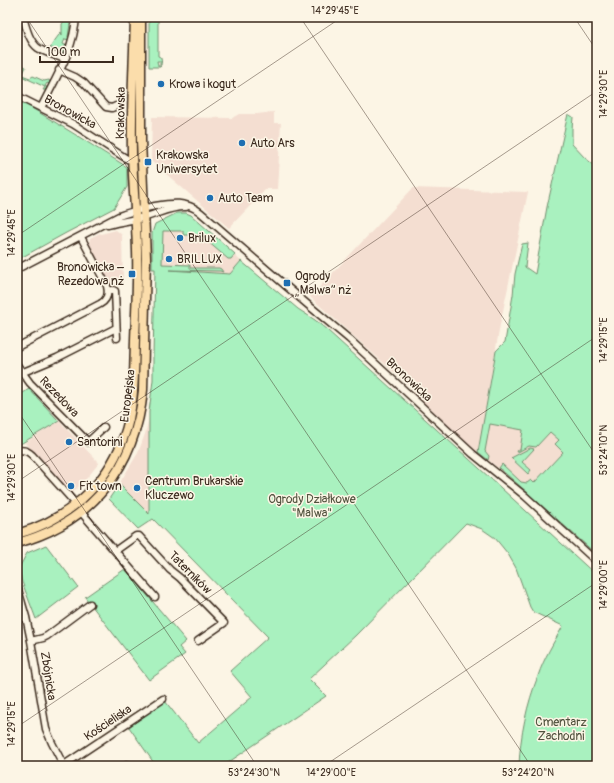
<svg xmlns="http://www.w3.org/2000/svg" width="614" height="783" viewBox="0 0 614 783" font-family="Pangolin,sans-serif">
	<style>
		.built { fill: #f4ded1 }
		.green { fill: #a9f1bf; stroke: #728e6e }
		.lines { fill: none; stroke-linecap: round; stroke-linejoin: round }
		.minor-casing { stroke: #3b2a1e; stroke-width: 9 }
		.major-casing { stroke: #3b2a1e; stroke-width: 11 }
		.minor { stroke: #fcf5e5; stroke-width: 6 }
		.major { stroke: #fbddab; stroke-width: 8 }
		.ticks { fill: none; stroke: #3b2a1e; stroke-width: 1; stroke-opacity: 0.45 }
		.poi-dot { fill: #1f6fb2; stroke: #fcf5e5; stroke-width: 1.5 }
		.labels { text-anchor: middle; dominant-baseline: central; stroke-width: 3; stroke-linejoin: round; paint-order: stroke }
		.poi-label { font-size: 12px; fill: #3b2a1e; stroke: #fcf5e5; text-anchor: start }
		.street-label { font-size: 12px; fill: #3b2a1e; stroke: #fcf5e5 }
		.park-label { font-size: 12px; fill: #51523e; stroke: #fcf5e5 }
		.neatline { fill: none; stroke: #3b2a1e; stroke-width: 1.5 }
		.ticks-label { font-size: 10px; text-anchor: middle; fill: #3b2a1e }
	</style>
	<rect width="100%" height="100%" fill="#fcf5e5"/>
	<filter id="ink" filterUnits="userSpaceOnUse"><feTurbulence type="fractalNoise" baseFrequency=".025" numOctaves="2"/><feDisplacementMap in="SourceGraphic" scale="8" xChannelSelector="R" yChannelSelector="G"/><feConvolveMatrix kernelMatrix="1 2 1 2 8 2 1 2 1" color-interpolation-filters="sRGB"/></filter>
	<g filter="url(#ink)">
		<path class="built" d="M274 112V123H281L277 189H266L229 228 151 161 152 117 232 118 239 114H257Z
			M413 188 528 192 500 325 484 417 583 435 529 494 479 452H476L415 394 413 391 414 390 310 297Z
			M188 215 241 261 230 274 155 269 156 225Z
			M116 230 122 235 123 283 111 287 89 243 90 238 100 233 101 234Z
			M149 418V515L119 484 138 453 145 434Z
			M59 421 99 463 87 478 70 495 25 443Z"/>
		<path class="green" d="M67 17H71L68 37H70L71 39 68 43 69 40 65 39 63 44 67 46V45L68 47H64L63 51H66L63 55H60L63 52 51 48 49 50 53 43 61 32 62 35V24Z
			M149 17H153V20H158V56C162 57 162 61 161 65H160V61H157L158 66H161L160 67H149Z
			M18 65H22L26 67 22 75 30 78 33 76 44 81 49 80 50 83V84L47 83 45 86 48 88 46 90H43L45 87 17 74V66Z
			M17 99 76 135 127 167V187L114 208 66 233 17 260Z
			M568 114 573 117 572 129V144L585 158 594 165 597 175V555L521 487 499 468 502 464 521 482 527 483 531 480 534 483 563 452 555 444 559 440 550 432 536 447 529 446 518 452H516L517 450H520L523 430 490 424 485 451 489 456 488 460 478 452 496 351 505 342 513 295 515 274 522 244 528 243 525 267 535 274 547 207Z
			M177 213H186L191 215 235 254 231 259H228L200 235H183V231H163L162 264 190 265V268H219L221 269 223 272 220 271 169 270 230 274 241 261 298 309 315 320 327 330 501 488 597 576V581L595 584 597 587V766H519C520 736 527 704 538 676 544 658 554 642 563 626L533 612 530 607 516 568 508 554 495 538 482 529 466 523 356 635 309 679 326 696 223 766H156L129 727 165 701 198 743 252 697 230 671 268 637 153 519 138 529 109 499 119 484 149 514V412L153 380V356L155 269H152V233L155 224Z
			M29 389 59 421 17 446V397Z
			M530 448 534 449 522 462 531 470 528 474 511 458Z
			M46 545 78 587 36 619 22 582 19 568 27 553Z
			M125 569 186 641 179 647 185 654 149 680 85 597Z"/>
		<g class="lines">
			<defs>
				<path id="minor" d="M23 17C26 27 29 41 38 48 46 53 56 56 65 59
					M59 70 75 77 84 83 106 107 112 108 116 106
					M17 96 73 124 127 159 133 160
					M41 108C55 79 74 50 76 17
					M108 225C122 221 135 220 149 216 162 212 173 206 186 207
					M17 269 119 216C132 211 142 209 155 206 172 203 186 201 200 212L307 304 349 339 473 454 525 496 597 562
					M108 291 113 290 115 291 117 338
					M17 347 100 304C107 300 109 295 107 286L81 237
					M17 365 30 383 88 442 104 427
					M21 373 57 358 116 328
					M17 451C23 449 28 451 32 455L76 504
					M81 512 155 597
					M115 551 136 536H139L170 570 180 578 224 623 198 641
					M17 586 26 617 31 641 46 729 52 743 64 766
					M17 620 26 617
					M31 641 43 638 47 636 90 604
					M64 765 163 699
					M126 766 128 765V766"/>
				<path id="major" d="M17 534C65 521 106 486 123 439 135 408 134 373 135 340 136 310 138 280 137 250 136 217 133 185 132 153 131 108 134 62 135 17
					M17 543C92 523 136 466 143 390L146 258 141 140V17"/>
			</defs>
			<use href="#minor" class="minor-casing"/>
			<use href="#major" class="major-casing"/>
			<use href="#minor" class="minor"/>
			<use href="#major" class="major"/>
		</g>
	</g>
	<path class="ticks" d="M26 17 531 766M300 17 597 457M574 17 597 51M17 236 342 17M17 410 257 766M17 482 597 91M17 727 597 336M324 766 597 582"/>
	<g class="poi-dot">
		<circle cx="161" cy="84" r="4"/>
		<circle cx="242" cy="143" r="4"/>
		<rect x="144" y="158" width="8" height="8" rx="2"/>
		<circle cx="210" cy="198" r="4"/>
		<circle cx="180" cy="238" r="4"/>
		<circle cx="169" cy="259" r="4"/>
		<rect x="128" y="270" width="8" height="8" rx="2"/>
		<rect x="283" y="279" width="8" height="8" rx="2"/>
		<circle cx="69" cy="442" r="4"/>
		<circle cx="71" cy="486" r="4"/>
		<circle cx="137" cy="488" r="4"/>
	</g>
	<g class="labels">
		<g class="poi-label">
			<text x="169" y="84">Krowa i kogut</text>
			<text x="250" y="143">Auto Ars</text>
			<text x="156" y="155">Krakowska<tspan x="156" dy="14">Uniwersytet</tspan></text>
			<text x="218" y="198">Auto Team</text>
			<text x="188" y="238">Brilux</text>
			<text x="177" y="259">BRILLUX</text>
			<text x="124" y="267" text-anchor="end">Bronowicka –<tspan x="124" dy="14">Rezedowa nż</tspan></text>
			<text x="295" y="276">Ogrody<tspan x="295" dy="14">„Malwa” nż</tspan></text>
			<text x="77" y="442">Santorini</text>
			<text x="145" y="481">Centrum Brukarskie<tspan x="145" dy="14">Kluczewo</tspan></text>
			<text x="79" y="486">Fit town</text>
		</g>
		<g class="street-label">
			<text transform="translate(70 112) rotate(29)">Bronowicka</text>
			<text transform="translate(121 113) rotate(-89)">Krakowska</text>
			<text transform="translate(409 380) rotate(43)">Bronowicka</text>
			<text transform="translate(128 396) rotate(-83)">Europejska</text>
			<text transform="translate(59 397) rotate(46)">Rezedowa</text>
			<text transform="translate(190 573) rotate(45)">Taterników</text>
			<text transform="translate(48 676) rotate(81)">Zbójnicka</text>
			<text transform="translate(108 723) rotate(-34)">Kościeliska</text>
		</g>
		<g class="park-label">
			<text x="312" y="499">Ogrody Działkowe<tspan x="312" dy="14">"Malwa"</tspan></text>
			<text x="561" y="722">Cmentarz<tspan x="561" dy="14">Zachodni</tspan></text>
		</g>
	</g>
	<rect width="614" height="783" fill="none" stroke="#fcf5e5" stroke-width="44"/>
	<path d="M40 56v6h73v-6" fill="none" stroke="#3b2a1e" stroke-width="2"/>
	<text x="46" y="56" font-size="12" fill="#3b2a1e" stroke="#fcf5e5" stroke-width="3" paint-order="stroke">100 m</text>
	<rect x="22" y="22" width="570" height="739" class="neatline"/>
	<g class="ticks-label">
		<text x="335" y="14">14°29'45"E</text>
		<text transform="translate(603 94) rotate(-90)" y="4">14°29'30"E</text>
		<text transform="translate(11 233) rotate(-90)" y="4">14°29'45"E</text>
		<text transform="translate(603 340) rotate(-90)" y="4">14°29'15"E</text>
		<text transform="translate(603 450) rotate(-90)" y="4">53°24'10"N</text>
		<text transform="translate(11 478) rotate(-90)" y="4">14°29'30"E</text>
		<text transform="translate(603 585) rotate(-90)" y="4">14°29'00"E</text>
		<text transform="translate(11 724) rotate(-90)" y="4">14°29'15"E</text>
		<text x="254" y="776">53°24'30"N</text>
		<text x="331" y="776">14°29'00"E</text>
		<text x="528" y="776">53°24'20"N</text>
	</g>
</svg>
